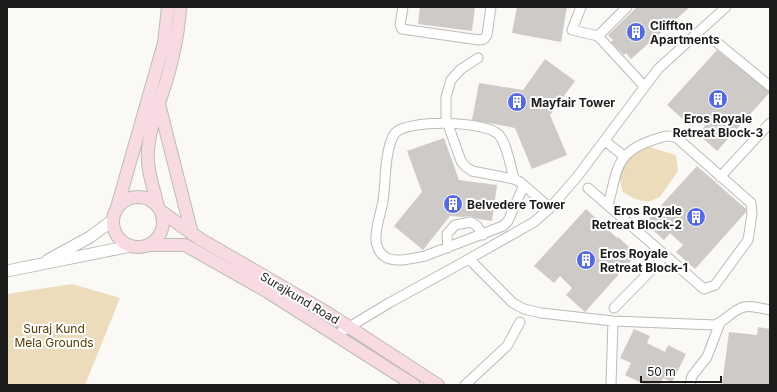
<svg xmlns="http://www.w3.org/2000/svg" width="777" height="392" viewBox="0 0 777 392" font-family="Inter,sans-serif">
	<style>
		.green { fill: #eddcbb }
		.building { fill: #cdcac7 }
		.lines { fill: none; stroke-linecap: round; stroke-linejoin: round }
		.minor-casing { stroke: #bcbbb7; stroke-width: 11 }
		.tertiary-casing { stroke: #bcbbb7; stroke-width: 13 }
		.secondary-casing { stroke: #bcbbb7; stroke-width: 14 }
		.minor { stroke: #fff; stroke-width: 9 }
		.tertiary { stroke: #fff; stroke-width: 11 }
		.secondary { stroke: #f8dae2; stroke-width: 12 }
		.labels { text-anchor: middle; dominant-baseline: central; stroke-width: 4; stroke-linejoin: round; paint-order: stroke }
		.poi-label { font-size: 12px; font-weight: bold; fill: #1d1c1b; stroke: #fff; text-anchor: start }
		.street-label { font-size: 12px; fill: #1d1c1b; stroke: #fff }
		.park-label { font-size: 12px; fill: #543c00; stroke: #fff }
	</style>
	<rect width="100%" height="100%" fill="#fbf9f5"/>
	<path class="green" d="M649 147 676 155 678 171 660 197 648 202 635 199 623 192C615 168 622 164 639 148Z
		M72 284 120 298 85 385H7V294Z"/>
	<path class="building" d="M420 7H475L472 31 418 24Z
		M517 7H567L561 42 512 33Z
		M637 7H690L631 59 626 53 624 55 611 42 613 40 608 35Z
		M717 50 770 92 717 151 698 134 705 126 693 115 686 122 667 105Z
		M545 59 575 81 550 115 567 155 532 169 515 128 472 120 479 83 523 90Z
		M444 138 459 180 497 185 492 221 478 219 470 216 463 217 450 216 423 250 394 226 422 192 407 151Z
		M697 166 746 209V212L695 269 676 252 683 245 670 233 664 240 645 223Z
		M586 209 617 238 618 237 637 254 585 312 566 295 572 288 560 276 554 283 534 266Z
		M758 327 770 329V385H722L729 332 757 335Z
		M634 329 650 336 647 343 665 352 668 345 686 354 672 382 663 378 660 385H646L625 375 631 363 620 358Z"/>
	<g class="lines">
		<defs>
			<path id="minor" d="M403 7 400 25 402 29 479 40 484 39 487 35 491 7
				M581 7 572 30 598 36 644 86
				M598 36 627 7
				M715 41 770 86
				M478 58 461 69 451 80 446 97V119L461 161 466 167 472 171 514 179 520 182 550 208
				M605 141 624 156
				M720 177 770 123
				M514 179C511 167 506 141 498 134 484 121 409 119 395 133 394 135 392 138 391 141 384 160 386 182 383 201 381 213 375 228 376 240 376 245 379 253 384 256 394 264 414 258 425 256L503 226 508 221 524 185
				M588 188 704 289 715 285 748 240 752 214 751 203 677 138C668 134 662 137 653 140 614 153 618 170 608 205
				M448 248 447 234 455 225 471 222 477 226 483 235
				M469 259 513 303 524 309 541 313 613 321 715 325C725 321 730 313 739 309 748 304 760 308 770 310
				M614 308 665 256
				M336 335 389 303 469 259 534 222 550 208 577 177 658 69 726 7
				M465 385 507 346 520 322
				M611 385 613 321
				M690 385 692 376 707 357 720 323"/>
			<path id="tertiary" d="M48 260 90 237 113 220
				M7 271 131 246"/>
			<path id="secondary" d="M159 104 192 234
				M113 222a25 25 0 1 1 50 0a25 25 0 1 1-50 0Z
				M158 207C154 189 146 168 148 150 150 126 159 104 166 82 173 58 179 32 180 7
				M116 211 164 43 168 7
				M162 212 200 239 326 312 438 385
				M150 245H185L268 292 414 385"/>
		</defs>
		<use href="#minor" class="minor-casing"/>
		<use href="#tertiary" class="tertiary-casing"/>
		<use href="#secondary" class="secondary-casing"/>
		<use href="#minor" class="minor"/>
		<use href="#tertiary" class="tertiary"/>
		<use href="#secondary" class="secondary"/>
	</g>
	<defs>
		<symbol id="building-disc" viewBox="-11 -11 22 22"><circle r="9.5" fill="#566ae0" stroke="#fff"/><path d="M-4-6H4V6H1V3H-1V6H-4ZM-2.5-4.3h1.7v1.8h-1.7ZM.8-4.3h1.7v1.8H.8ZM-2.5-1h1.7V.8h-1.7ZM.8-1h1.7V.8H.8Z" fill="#fff"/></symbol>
	</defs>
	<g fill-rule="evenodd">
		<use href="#building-disc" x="625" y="21" width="22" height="22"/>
		<use href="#building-disc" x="707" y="88" width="22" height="22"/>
		<use href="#building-disc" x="506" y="91" width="22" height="22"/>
		<use href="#building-disc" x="442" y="193" width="22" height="22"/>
		<use href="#building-disc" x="685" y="206" width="22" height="22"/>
		<use href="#building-disc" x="575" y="249" width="22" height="22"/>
	</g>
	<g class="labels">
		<g class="poi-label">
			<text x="650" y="25">Cliffton<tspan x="650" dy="14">Apartments</tspan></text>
			<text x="531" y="102">Mayfair Tower</text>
			<text x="718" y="118" text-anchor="middle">Eros Royale<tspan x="718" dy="14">Retreat Block-3</tspan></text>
			<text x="467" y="204">Belvedere Tower</text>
			<text x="682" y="210" text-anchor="end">Eros Royale<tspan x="682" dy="14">Retreat Block-2</tspan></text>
			<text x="600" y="253">Eros Royale<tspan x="600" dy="14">Retreat Block-1</tspan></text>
		</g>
		<g class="street-label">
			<text transform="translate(300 298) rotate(31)">Surajkund Road</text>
		</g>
		<g class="park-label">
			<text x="54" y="328">Suraj Kund<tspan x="54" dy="14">Mela Grounds</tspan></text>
		</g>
	</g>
	<rect width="777" height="392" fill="none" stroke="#1d1c1b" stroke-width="16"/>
	<path d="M641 376v6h80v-6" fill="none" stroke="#1d1c1b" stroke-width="2"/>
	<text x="647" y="376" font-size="12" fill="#1d1c1b" stroke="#ffffff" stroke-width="3" paint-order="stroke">50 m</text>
</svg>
